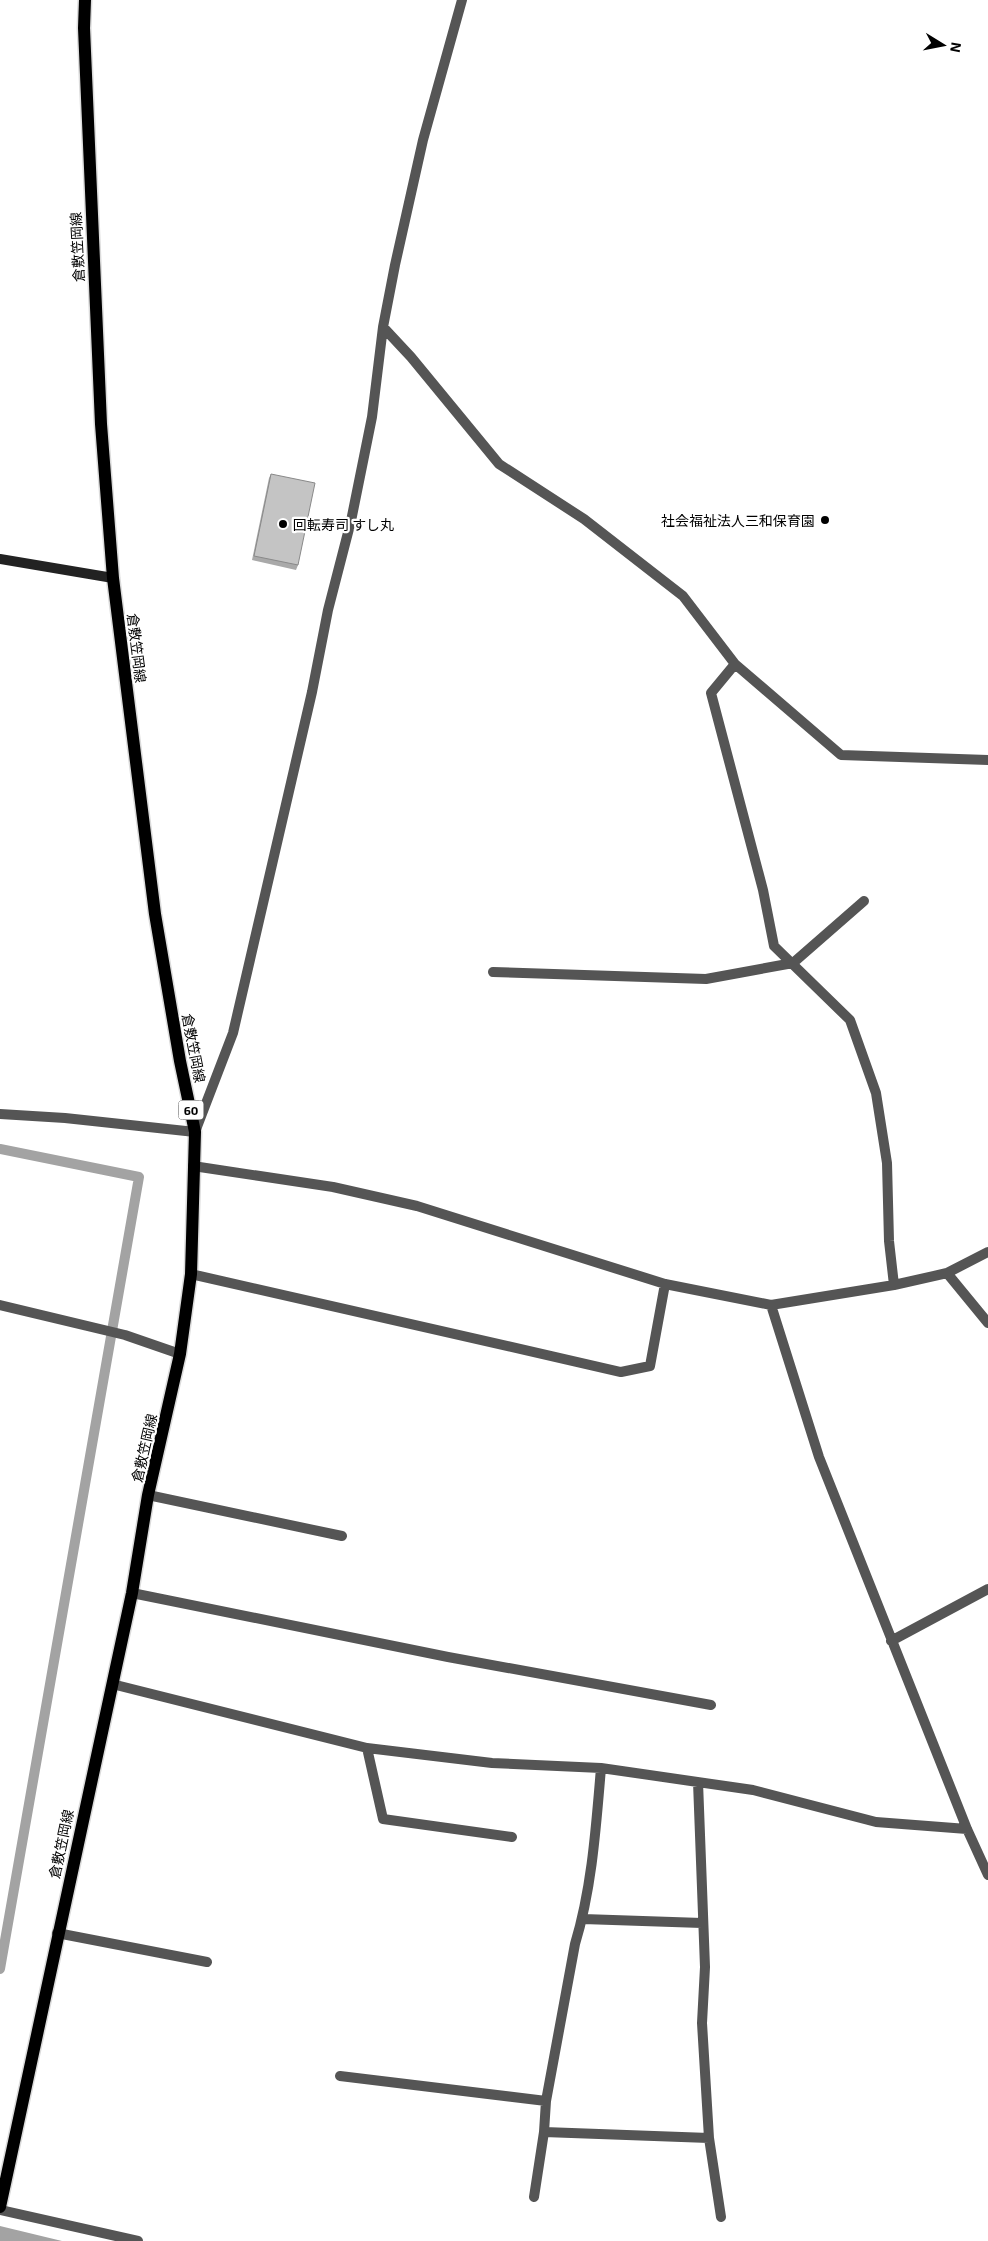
<svg xmlns="http://www.w3.org/2000/svg" width="988" height="2241" viewBox="0 0 988 2241" font-family="'Exo 2','Noto Sans JP',sans-serif">
	<style>
		.water { fill: #a3a3a3 }
		.lines { fill: none; stroke-linecap: round; stroke-linejoin: round }
		.stream { stroke: #a3a3a3; stroke-width: 10 }
		.primary-casing { stroke: #dbdbdb; stroke-width: 15 }
		.street { stroke: #555; stroke-width: 10 }
		.secondary { stroke: #222; stroke-width: 10 }
		.primary { stroke: #000; stroke-width: 12 }
		.wall { fill: #a9a9a9 }
		.building { fill: #c4c4c4; stroke: #898989 }
		.poi-dot { fill: #000; stroke: #fff; stroke-width: 2 }
		.labels { text-anchor: middle; dominant-baseline: central; stroke-width: 4.5; stroke-linejoin: round; paint-order: stroke }
		.shield { fill: #fff; stroke: #4c4c4c; stroke-width: 1 }
		.shield-label { font-size: 12px; font-weight: bold; fill: #000 }
		.street-label { font-size: 14px; fill: #000; stroke: #fff }
		.poi-label { font-size: 14px; fill: #000; stroke: #fff; text-anchor: end }
	</style>
	<rect width="100%" height="100%" fill="#fff"/>
	<path class="water" d="M0 2226 62 2241H0Z"/>
	<g class="lines">
		<path class="stream" d="M0 1149 139 1177 0 1969"/>
		<defs>
			<path id="primary" d="M0 2207 132 1593 148 1495 180 1354 191 1274 195 1132 180 1061 155 914 113 578 101 424 84 28 85 0"/>
		</defs>
		<use href="#primary" class="primary-casing"/>
		<path class="street" d="M383 327 411 357 499 464 584 519 683 596 735 664 841 755 988 760
			M735 664 711 693 763 890 774 946 850 1020 876 1093 887 1163 889 1241 894 1285
			M493 972 706 979 793 963 864 901
			M0 1114 65 1118 195 1132 233 1033 312 692 328 610 351 521 372 417 383 327 395 265 423 140 462 0
			M193 1166 333 1187 417 1206 665 1284 771 1305 819 1457 967 1829 988 1875
			M947 1273 988 1323
			M191 1274 621 1372 650 1366 665 1284
			M0 1305 125 1335 180 1354
			M771 1305 894 1285 947 1273 988 1252
			M148 1495 342 1536
			M132 1593 448 1657 711 1705
			M891 1641 988 1589
			M112 1684 367 1748 492 1763 601 1768 753 1790 876 1822 967 1829
			M367 1748 383 1819 512 1837
			M698 1782 705 1967 702 2023 709 2138 721 2217
			M583 1919 702 1923
			M57 1933 207 1962
			M340 2076 546 2101
			M544 2132 709 2138
			M534 2197 544 2132 546 2101 575 1944C592 1888 596 1827 601 1768
			M0 2210 138 2241"/>
		<path class="secondary" d="M0 559 113 578"/>
		<use href="#primary" class="primary"/>
	</g>
	<path class="wall" d="M271 474 298 565 296 570 252 560 269 478Z"/>
	<path class="building" d="M271 474 315 483 298 565 254 556Z"/>
	<g class="poi-dot">
		<circle cx="825" cy="520" r="5"/>
		<circle cx="283" cy="524" r="5"/>
	</g>
	<g class="labels">
		<rect class="shield" x="178.5" y="1100.5" width="25" height="19" rx="4"/>
		<g class="shield-label">
			<text x="191" y="1110">60</text>
		</g>
		<g class="street-label">
			<text transform="translate(77 247) rotate(-93)">倉敷笠岡線</text>
			<text transform="translate(137 648) rotate(83)">倉敷笠岡線</text>
			<text transform="translate(194 1048) rotate(79)">倉敷笠岡線</text>
			<text transform="translate(144 1448) rotate(-77)">倉敷笠岡線</text>
			<text transform="translate(61 1844) rotate(-78)">倉敷笠岡線</text>
		</g>
		<g class="poi-label">
			<text x="815" y="520">社会福祉法人三和保育園</text>
			<text x="293" y="524" text-anchor="start">回転寿司 すし丸</text>
		</g>
	</g>
	<g transform="translate(943 45) rotate(100)" stroke="#ffffff" stroke-width="4" paint-order="stroke">
	<path d="M0-4L9 19L0 12L-9 19Z" fill="#000000"/>
	<text y="-8" font-size="14" font-weight="bold" text-anchor="middle" fill="#000000">N</text>
	</g>
</svg>
